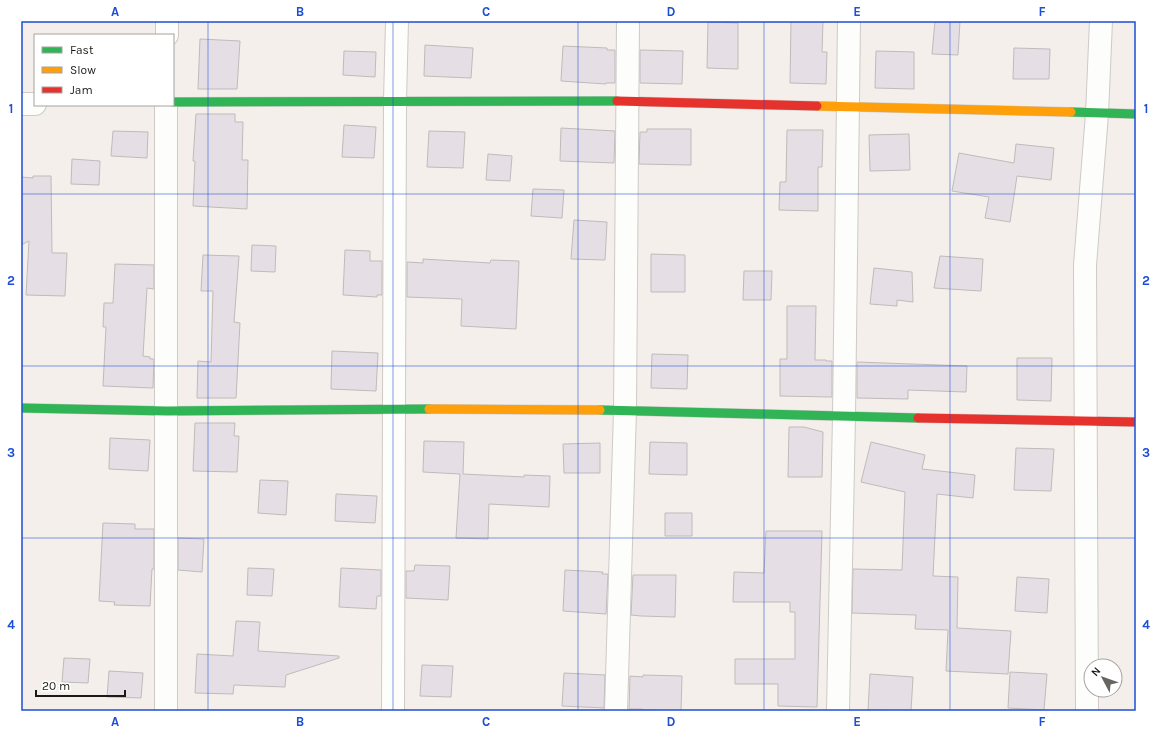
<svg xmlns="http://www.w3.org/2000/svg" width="1157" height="732" viewBox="0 0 1157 732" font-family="Karla,sans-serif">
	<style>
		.building { fill: #e6dee5; stroke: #bfbbbb }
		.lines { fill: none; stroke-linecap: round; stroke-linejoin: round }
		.street-casing { stroke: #cecac6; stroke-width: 24 }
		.fast-casing { stroke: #cecac6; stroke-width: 10 }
		.slow-casing { stroke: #cecac6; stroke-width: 10 }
		.jam-casing { stroke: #cecac6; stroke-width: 10 }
		.street { stroke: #fdfdfc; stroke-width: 22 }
		.fast { stroke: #30b455; stroke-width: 9 }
		.slow { stroke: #ff9f0a; stroke-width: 9 }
		.jam { stroke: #e5322d; stroke-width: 9 }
		.grid { fill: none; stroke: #1d4ed8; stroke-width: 1; stroke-opacity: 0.55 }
		.neatline { fill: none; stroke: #1d4ed8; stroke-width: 1.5 }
		.grid-label { font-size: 13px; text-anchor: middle; font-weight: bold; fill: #1d4ed8 }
	</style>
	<rect width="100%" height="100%" fill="#f4efea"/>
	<path class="building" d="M791 21H823L822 52H827L826 84 790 83Z
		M935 21H960L958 55 932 54Z
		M708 22 738 23V69L707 68Z
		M200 39 240 41 237 89H198Z
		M425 45 473 48 471 78 424 76Z
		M563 46 607 48V50H615V83H606V84L561 81Z
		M1014 48 1050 49 1049 79H1013Z
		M640 50 683 51 682 84 640 83Z
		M344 51 376 52 375 77 343 75Z
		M876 51 914 52V89L875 88Z
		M196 114H235V122H243L242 160H248L247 209 193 206 195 161H193Z
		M344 125 376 127 374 158 342 157Z
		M561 128 615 131 614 163 560 161Z
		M647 129H691V165L639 164 640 132H647Z
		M787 130H823L822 167H818V211L779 210 780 182H786Z
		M113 131 148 132 147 158 111 156Z
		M429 131 465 132 463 168 427 167Z
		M909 134 910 170 870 171 869 135Z
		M1016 144 1054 148 1051 180 1017 176 1010 222 985 218 989 197 952 191 959 153 1014 163Z
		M488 154 512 156 510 181 486 180Z
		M72 159 100 161 99 185 71 184Z
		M33 176H51L52 253H67L65 296 26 295 29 241 21 245V177L33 178Z
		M533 189 564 190 562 218 531 216Z
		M574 220 607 222 605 260 571 259Z
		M252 245 276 246 275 272 251 271Z
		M345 250 370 251V261H382V295H377V297L343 295Z
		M651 254 685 255V292H651Z
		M203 255 239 256 234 322 240 323 236 398H197L198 361 211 362 213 291H201Z
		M940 256 983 259 981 291 934 288Z
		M423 259 490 263 491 260 519 261 516 329 461 326 462 299 407 297V262L423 263Z
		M115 264 154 265V289L147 288 143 356 150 357V359H154L153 388 103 386 106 327H103L104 303H113Z
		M874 268 912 272 913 302 897 300V306L870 304Z
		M744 271H772L771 300H743Z
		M787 306H816L815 360H826V361H832V397L780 396V359H787Z
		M332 351 378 353 376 391 331 389Z
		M652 354 688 355 687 389 651 388Z
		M1017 358H1052L1051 401 1017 400Z
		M857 362 967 366 966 392 908 390V399L857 398Z
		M195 423H235L234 436H239L237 472 193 471Z
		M789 427H804L823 432 822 477H788Z
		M110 438 150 440 148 471 109 469Z
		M424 441 464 442 463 474 524 477V475L550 476 549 507 489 504 488 539 456 538 460 474 423 472Z
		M650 442 687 443V475L649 474Z
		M871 442 925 455 922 469 975 475 973 498 937 494 933 576 958 577 957 628 1011 631 1008 674 946 671 948 630 915 629 916 615 852 613 853 569 902 570 905 492 861 482Z
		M600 443V473H564L563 444Z
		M1016 448 1054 449 1051 491 1014 490Z
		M260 480 288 481 286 515 258 513Z
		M336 494 377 496 375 523 335 521Z
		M665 513H692V536H665Z
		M103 523 135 524V529H154V569H152L150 606 114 605 115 602 99 601Z
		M766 531H822L817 707 778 706V684H735V659H795V612H790V602H733L734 572 764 573Z
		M178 538 204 539 202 572 178 570Z
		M415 565 450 566 448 600 406 598V571H414Z
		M248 568 274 569 272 596 247 595Z
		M341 568 381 570V596H377L376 609 339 607Z
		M565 570 603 572 602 574H608L606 614 563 611Z
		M633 575H676L675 617 641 616 631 615Z
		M1017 577 1049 579 1047 613 1015 611Z
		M236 621 260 622 258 651 339 656V658L286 675 285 687 234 685 233 694 195 693 197 654 233 656Z
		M64 658 90 659 88 683 62 682Z
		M422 665 453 666 451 697 420 696Z
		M109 671 143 673 141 698 107 697Z
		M1010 672 1047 674 1044 710 1008 708Z
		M564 673 605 675 604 708 562 706Z
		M870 674 913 677 911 711 868 710Z
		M643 675 682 676 681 711 642 710V709H629L630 676 643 677Z"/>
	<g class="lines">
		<defs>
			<path id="street" d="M167 35V21
				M21 104H35
				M166 711V105
				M393 711 395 101 397 21
				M616 711 625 410 628 21
				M838 711 844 416 849 21
				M1087 711 1085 265 1097 114 1101 21"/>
			<path id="fast" d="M173 102 617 101
				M1071 112 1136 114
				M21 408 167 411 429 409
				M600 410 918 418"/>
			<path id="slow" d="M817 106 1071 112
				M429 409 600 410"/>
			<path id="jam" d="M617 101 817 106
				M918 418 1136 422"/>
		</defs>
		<use href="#street" class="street-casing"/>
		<use href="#fast" class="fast-casing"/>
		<use href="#slow" class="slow-casing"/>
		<use href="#jam" class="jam-casing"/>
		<use href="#street" class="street"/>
		<use href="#fast" class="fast"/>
		<use href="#slow" class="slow"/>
		<use href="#jam" class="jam"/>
	</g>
	<path class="grid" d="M208 21V711M393 21V711M578 21V711M764 21V711M950 21V711M21 194H1136M21 366H1136M21 538H1136"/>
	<rect width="1157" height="732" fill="none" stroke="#ffffff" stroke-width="44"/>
	<rect x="34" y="34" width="140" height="72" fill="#ffffff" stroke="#a5a3a2"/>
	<rect x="42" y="47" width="20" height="6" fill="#30b455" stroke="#a5a3a2"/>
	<text x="70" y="54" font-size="12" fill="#1d1a16">Fast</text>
	<rect x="42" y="67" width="20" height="6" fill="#ff9f0a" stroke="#a5a3a2"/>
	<text x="70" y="74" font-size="12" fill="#1d1a16">Slow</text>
	<rect x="42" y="87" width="20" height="6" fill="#e5322d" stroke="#a5a3a2"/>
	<text x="70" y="94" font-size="12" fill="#1d1a16">Jam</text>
	<g transform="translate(1103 678) rotate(311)"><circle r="19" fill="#ffffff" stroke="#a5a3a2"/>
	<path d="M0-3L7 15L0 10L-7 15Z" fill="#686560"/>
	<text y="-6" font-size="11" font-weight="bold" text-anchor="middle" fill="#1d1a16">N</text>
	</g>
	<path d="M36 690v6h89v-6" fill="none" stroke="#1d1a16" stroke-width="2"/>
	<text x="42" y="690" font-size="12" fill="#1d1a16" stroke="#ffffff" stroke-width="3" paint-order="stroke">20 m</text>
	<rect x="22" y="22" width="1113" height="688" class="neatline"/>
	<g class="grid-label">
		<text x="115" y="16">A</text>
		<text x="300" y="16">B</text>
		<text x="486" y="16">C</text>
		<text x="671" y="16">D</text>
		<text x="857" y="16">E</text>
		<text x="1042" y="16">F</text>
		<text x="11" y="113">1</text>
		<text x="1146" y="113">1</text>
		<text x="11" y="285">2</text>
		<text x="1146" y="285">2</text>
		<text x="11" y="457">3</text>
		<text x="1146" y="457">3</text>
		<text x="11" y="629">4</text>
		<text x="1146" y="629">4</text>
		<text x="115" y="726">A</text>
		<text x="300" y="726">B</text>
		<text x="486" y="726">C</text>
		<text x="671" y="726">D</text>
		<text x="857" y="726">E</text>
		<text x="1042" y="726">F</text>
	</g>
</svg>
